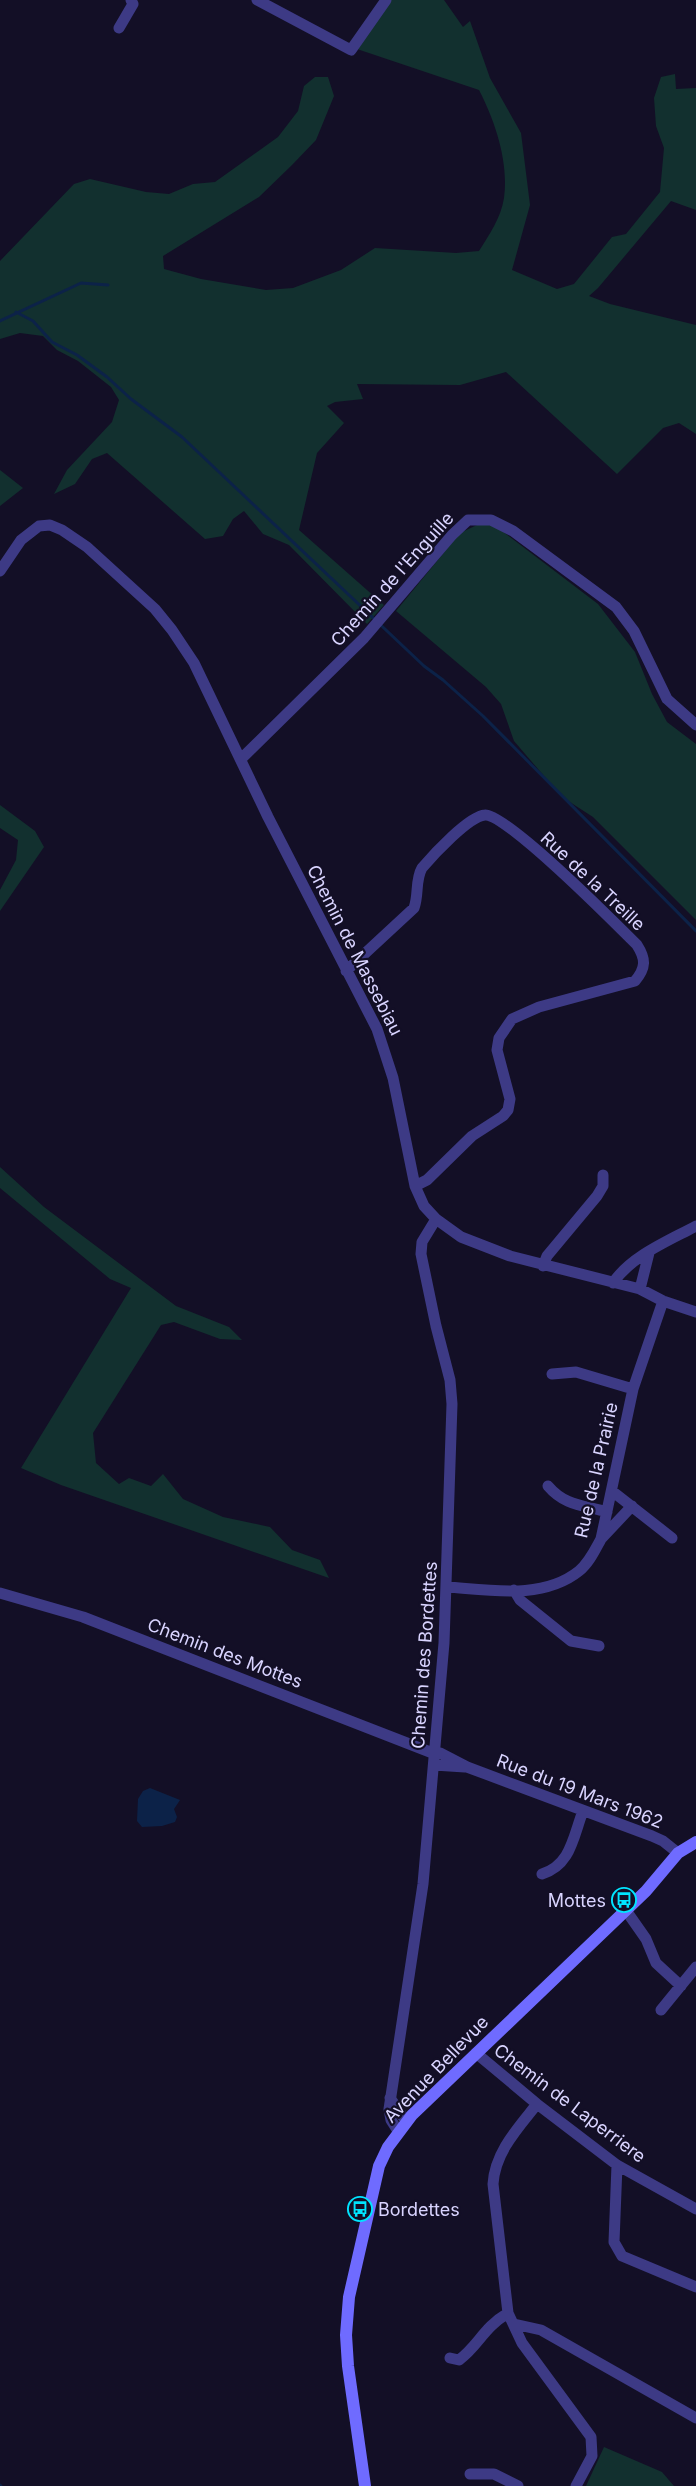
<svg xmlns="http://www.w3.org/2000/svg" width="696" height="2486" viewBox="0 0 696 2486" font-family="Inter,sans-serif">
	<style>
		.green { fill: #12302f }
		.water { fill: #0c2248 }
		.lines { fill: none; stroke-linecap: round; stroke-linejoin: round }
		.stream { stroke: #0c2248; stroke-width: 3 }
		.minor { stroke: #3d3a85; stroke-width: 11 }
		.secondary { stroke: #6f6bff; stroke-width: 12 }
		.labels { text-anchor: middle; dominant-baseline: central; stroke-width: 4.5; stroke-linejoin: round; paint-order: stroke }
		.street-label { font-size: 18px; fill: #d9d4ff; stroke: #130f26 }
		.poi-label { font-size: 18px; fill: #d9d4ff; stroke: #130f26; text-anchor: end }
	</style>
	<rect width="100%" height="100%" fill="#130f26"/>
	<path class="green" d="M389 0H444L463 27 470 21 490 78 521 133 530 205 512 270 557 289 574 284 612 237 626 234 660 192 664 148 656 126 654 98 661 77 675 74 676 89 696 88V210L671 201 598 288 589 296 610 304 696 325V434L679 423 663 428 617 474 506 372 460 385 357 384 363 399 335 402 327 406 344 423 317 453 299 530 384 605 367 624 289 545 263 534 244 511 233 519 223 536 205 539 107 453 92 459 75 484 54 494 67 470 112 422 119 400 111 387 78 361 57 350 43 336 20 333 0 339V261L74 184 90 179 146 192 169 194 193 184 215 182 278 137 298 111 304 86 315 77H328L334 96 316 140 292 165 259 197 163 256 164 269 201 279 266 290 293 288 341 270 375 248 456 253 479 251C489 235 501 218 504 198 509 162 495 121 479 90L357 49Z
		M0 470 23 488 0 506Z
		M493 524 598 604 635 652 652 694 667 722 696 744V920L593 817 562 797 514 741 501 704 486 687 396 611 460 533 477 525Z
		M0 805 35 831 44 847 0 911V890L16 860 18 840 0 828Z
		M0 1167 44 1207 176 1306 229 1327 242 1340 220 1339 174 1322 161 1325 93 1433 96 1463 119 1484 129 1478 151 1486 163 1474 183 1499 223 1517 270 1527 292 1550 320 1560 329 1578 61 1485 21 1468 131 1288 110 1279 0 1188Z
		M604 2447 662 2472 674 2486H586Z"/>
	<path class="water" d="M150 1788 180 1800 174 1809 177 1817 175 1822 162 1826 142 1827 137 1821 138 1799 143 1791Z"/>
	<g class="lines">
		<path class="stream" d="M16 312 33 321 52 342 77 355 107 377 131 399 182 437 424 666 443 680 483 716 696 931
			M0 321 81 283 108 285
			M0 2485 1 2486"/>
		<path class="minor" d="M257 0 351 50 386 0
			M119 28 133 4 131 0
			M0 571 21 540 39 526 50 525 62 530 87 547 155 609 172 630 194 663 268 817 377 1029 393 1078 415 1186 424 1206 436 1219 461 1237 510 1256 640 1289 663 1301 696 1312
			M241 759 364 638 452 535 468 520H491L513 531 616 607 634 631 667 699 696 725
			M346 971 414 908C419 895 415 880 422 868 433 855 469 816 485 815 506 813 616 924 637 945 646 959 646 968 635 981L539 1007 512 1019 499 1038 497 1050 510 1099 508 1110 503 1116 472 1136 427 1180 415 1186
			M543 1266 547 1256 597 1196 603 1186V1175
			M613 1283C631 1256 668 1241 696 1226
			M640 1289 649 1253
			M552 1374 576 1372 633 1389
			M548 1486C565 1506 583 1505 607 1512
			M612 1491 672 1538
			M601 1539 632 1506
			M447 1587C490 1590 543 1600 579 1571 589 1563 595 1550 601 1539L633 1389 663 1301
			M514 1590 520 1600 571 1641 599 1646
			M0 1593 83 1617 430 1752 440 1753 467 1767 652 1836 663 1841 678 1853
			M434 1765 465 1767
			M542 1874C571 1865 573 1837 583 1811
			M625 1909 646 1939 656 1963 681 1986
			M661 2010 696 1967
			M476 2053 537 2104 617 2165 696 2209
			M390 2098 406 2121
			M537 2104C518 2128 495 2152 493 2184L508 2313 522 2343 591 2437 592 2456 576 2486
			M398 2131 391 2120 389 2109 423 1884 444 1643 452 1404 450 1380 436 1326 421 1254 422 1242 436 1219
			M617 2165 614 2242 622 2256 696 2287
			M514 2324 541 2330 696 2418
			M450 2358 459 2360C479 2345 483 2328 508 2313
			M470 2474H494L518 2486"/>
		<path class="secondary" d="M365 2486 348 2366 346 2335 349 2297 379 2166 388 2147 412 2115 646 1891 678 1853 696 1842"/>
	</g>
	<defs>
		<symbol id="bus-ring" viewBox="-11 -11 22 22"><circle r="9.5" fill="#130f26" stroke="#00e5ff" stroke-width="1.5"/><path d="M-5-6H5V4H4V6H2V4H-2V6H-4V4H-5ZM-3.5-4V0h7V-4ZM-3.5 1.2v1.5H-2V1.2ZM2 1.2v1.5H3.5V1.2Z" fill="#00e5ff"/></symbol>
	</defs>
	<g fill-rule="evenodd">
		<use href="#bus-ring" x="610" y="1886" width="28" height="28"/>
		<use href="#bus-ring" x="346" y="2195" width="28" height="28"/>
	</g>
	<g class="labels">
		<g class="street-label">
			<text transform="translate(392 579) rotate(-48)">Chemin de l'Enguille</text>
			<text transform="translate(593 881) rotate(43)">Rue de la Treille</text>
			<text transform="translate(355 950) rotate(63)">Chemin de Massebiau</text>
			<text transform="translate(596 1470) rotate(-77)">Rue de la Prairie</text>
			<text transform="translate(225 1653) rotate(21)">Chemin des Mottes</text>
			<text transform="translate(424 1655) rotate(-86)">Chemin des Bordettes</text>
			<text transform="translate(580 1791) rotate(21)">Rue du 19 Mars 1962</text>
			<text transform="translate(436 2069) rotate(-46)">Avenue Bellevue</text>
			<text transform="translate(570 2103) rotate(37)">Chemin de Laperriere</text>
		</g>
		<g class="poi-label">
			<text x="606" y="1900">Mottes</text>
			<text x="378" y="2209" text-anchor="start">Bordettes</text>
		</g>
	</g>
</svg>
